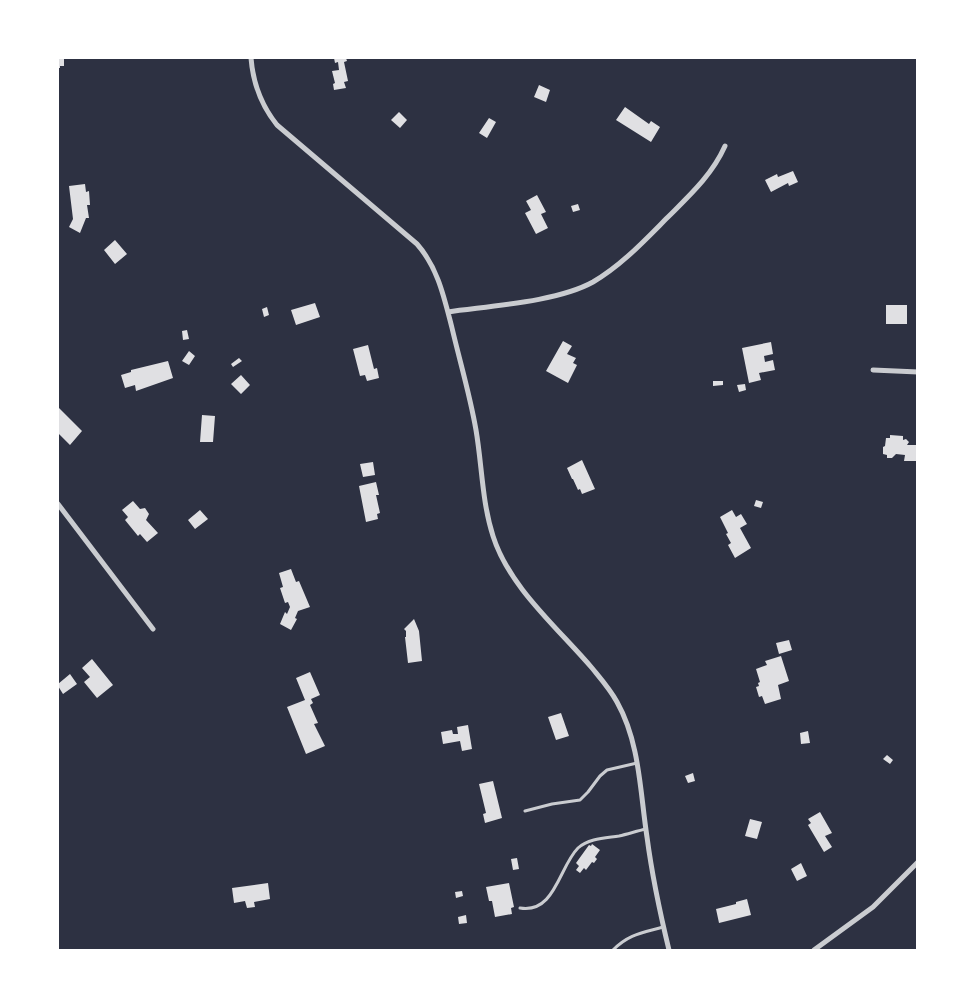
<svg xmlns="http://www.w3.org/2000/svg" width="975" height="1008" viewBox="0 0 975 1008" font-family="'PT Sans',sans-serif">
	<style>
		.building { fill: #e0e0e3 }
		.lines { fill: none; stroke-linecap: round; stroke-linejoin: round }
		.service { stroke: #caccd0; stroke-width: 3 }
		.minor { stroke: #caccd0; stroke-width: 5 }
	</style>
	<rect width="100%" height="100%" fill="#2d3142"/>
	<path class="building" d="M58 58 64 59V66H60V68H58Z
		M334 58H346L347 61 344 62 348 81 344 82 346 88 334 90 333 84 335 83 332 71 339 70 338 62 335 63Z
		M539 85 550 90 546 102 534 97Z
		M625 107 649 124 651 121 660 127 651 142 616 120Z
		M399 112 407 120 400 128 391 120Z
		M489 118 496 122 487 138 479 133Z
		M793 171 798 182 789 186 788 183 771 192 765 180 777 174 778 177Z
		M85 184 86 192 89 191 90 205H87L89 218H86L80 233 69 227 73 219 69 186Z
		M537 195 546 212 541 214 548 228 536 234 525 213 531 210 526 201Z
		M578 204 580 210 573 212 571 206Z
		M115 240 127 254 115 264 104 250Z
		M315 303 320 317 296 325 291 310Z
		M886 305H907V324H886Z
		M267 307 269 315 264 317 262 309Z
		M187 330 189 339 183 340 182 331Z
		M563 341 572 346 567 354 576 358 573 363 577 365 568 383 546 371Z
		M771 342 773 354 764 356 765 362 773 360 775 370 759 373 761 380 749 383 742 348Z
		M368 345 374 369 377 368 379 378 367 381 365 375 360 376 353 349Z
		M189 351 195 356 189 365 182 361Z
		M239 358 242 361 233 367 231 364Z
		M168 361 173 378 136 391 135 385 125 388 121 375 131 372V370Z
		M241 375 250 385 241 394 231 384Z
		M713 381H723V385L713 386Z
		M745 384 746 390 739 392 737 385Z
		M58 407 82 431 70 445 58 433Z
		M202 415 215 416 213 442H200Z
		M890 435 903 436V440L906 439 909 442 907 445H917V461H904L905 455 896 454 892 458H887V455L883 454V447L885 446 886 438H890Z
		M582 460 595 489 582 494 580 489 578 490 573 479H572L567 468Z
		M373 462 375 475 363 477 360 464Z
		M376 482 379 495H376L380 513 377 514 378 519 366 522 359 486Z
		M756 500 763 502 761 508 754 506Z
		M133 501 140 509 145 508 149 514 146 520 158 533 147 542 140 534 138 536 125 520 128 517 122 510Z
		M200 510 208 519 195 529 188 520Z
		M732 510 736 517 741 514 747 524 740 528 751 548 735 558 728 545 731 543 726 534 728 533 720 517Z
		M291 569 296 582 299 581 310 607 298 611 295 618 297 619 291 630 280 624 285 612 287 614 290 607 288 602 285 603 280 588 283 587 279 573Z
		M414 619 419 631 422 661 408 663 405 637H406V631L404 629Z
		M789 640 792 650 779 654 776 643Z
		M781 656 789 681 778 685 781 699 765 704 762 696 759 697 756 687 759 686 758 683 760 682 756 669 767 665 765 661Z
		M92 659 113 685 97 698 84 682 90 677 82 668Z
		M310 672 320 695 311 699 313 703 310 705 318 723 314 724 325 746 306 754 287 707 305 700 296 678Z
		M70 674 77 684 63 694 58 686V684Z
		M561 713 569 736 556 740 548 717Z
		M468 725 472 749 462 751 460 741 443 744 441 732 452 730 453 734H458L457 727Z
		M808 731 810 743 801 744 800 733Z
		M887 755 893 760 890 764 883 759Z
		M693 773 695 781 688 783 685 776Z
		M493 781 502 818 485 823 483 814 486 813 479 784Z
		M820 812 832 833 825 836 832 847 824 852 808 825 811 823 808 819Z
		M750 819 762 822 757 839 745 836Z
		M592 844 600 850 595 857 597 859 594 863 592 862 586 870 584 868 580 873 576 870 579 866 576 863 589 845 591 846Z
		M517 858 519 869 513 870 511 859Z
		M801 863 807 876 797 881 791 869Z
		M268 883 270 899 254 902 255 907 247 908 245 901 234 903 232 888Z
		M509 883 514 907 511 908 512 914 495 917 492 901H489L486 887Z
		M462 891 463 896 456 898 455 892Z
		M747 899 751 915 719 923 716 909 736 904V902Z
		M466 915 467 923 459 924 458 917Z"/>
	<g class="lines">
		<path class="service" d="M525 811 552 804 580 800 588 792 600 776 607 770 637 763
			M520 908C555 914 559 867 578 848 589 838 606 838 619 836 628 834 637 831 646 829
			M613 950C629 934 642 933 663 927"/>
		<path class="minor" d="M251 58C253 83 261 105 277 125L417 244C438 268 444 297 452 328 460 362 470 395 476 430 482 465 482 502 493 536 509 587 558 628 592 668 601 679 610 689 617 702 640 743 640 792 647 837 652 875 660 913 669 950
			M448 312C489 306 557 302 593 282 622 265 645 240 668 217 690 195 712 175 725 146
			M873 370 918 372
			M58 504 153 629
			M814 950 873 907 918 862"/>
	</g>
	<rect width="975" height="1008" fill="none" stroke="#ffffff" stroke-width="118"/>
</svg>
